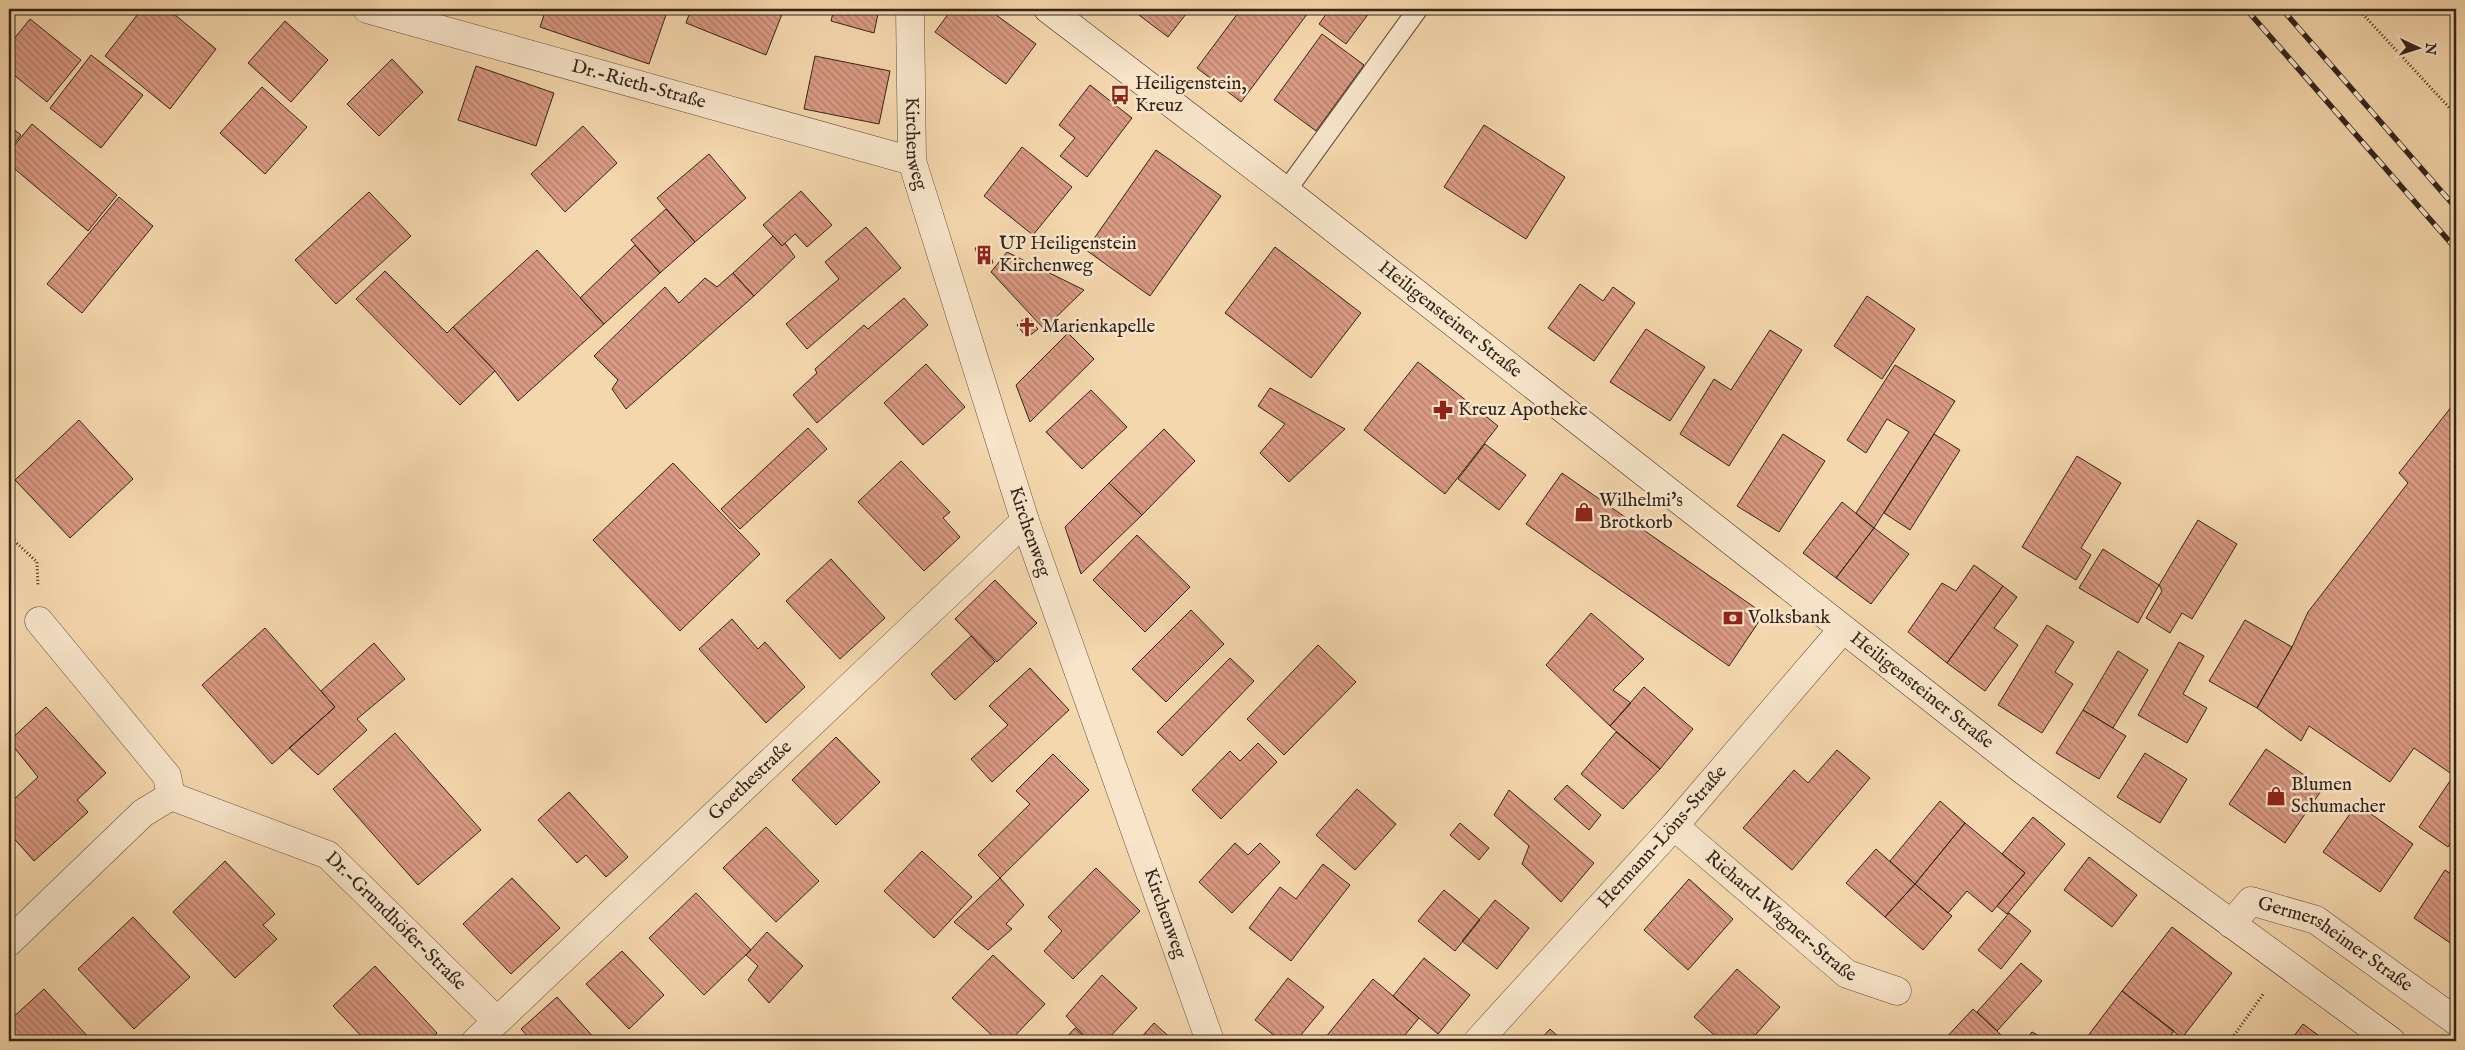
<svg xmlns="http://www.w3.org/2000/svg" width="2465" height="1050" viewBox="0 0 2465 1050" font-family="'IM FELL English',serif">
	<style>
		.building { fill: url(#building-back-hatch); stroke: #33241a }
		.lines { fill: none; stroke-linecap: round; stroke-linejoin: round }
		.lane-casing { stroke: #64513f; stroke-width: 21 }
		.street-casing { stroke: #64513f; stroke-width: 29 }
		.secondary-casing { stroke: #33241a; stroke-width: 29 }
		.path { stroke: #33241a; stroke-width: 3; stroke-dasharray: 1 2.5; stroke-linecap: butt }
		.lane { stroke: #f8e5ca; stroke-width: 19 }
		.street { stroke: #f8e5ca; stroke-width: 28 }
		.secondary { stroke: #f8e5ca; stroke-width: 28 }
		.rail-casing { stroke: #33241a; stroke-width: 5.5 }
		.rail { stroke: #f8e5ca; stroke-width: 4; stroke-dasharray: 11; stroke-linecap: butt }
		.labels { text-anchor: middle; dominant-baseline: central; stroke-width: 5; stroke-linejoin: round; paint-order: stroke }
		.street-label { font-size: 19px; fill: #33241a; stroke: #f8e5ca }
		.poi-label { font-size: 19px; fill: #33241a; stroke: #f8e5ca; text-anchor: start }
	</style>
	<defs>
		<pattern id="building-back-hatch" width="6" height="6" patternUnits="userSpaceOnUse" patternTransform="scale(1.25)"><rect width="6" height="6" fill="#d99a83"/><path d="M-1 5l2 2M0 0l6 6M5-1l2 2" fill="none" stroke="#b17d6a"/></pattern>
	</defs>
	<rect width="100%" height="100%" fill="#f5d7ad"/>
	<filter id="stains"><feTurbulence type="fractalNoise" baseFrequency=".004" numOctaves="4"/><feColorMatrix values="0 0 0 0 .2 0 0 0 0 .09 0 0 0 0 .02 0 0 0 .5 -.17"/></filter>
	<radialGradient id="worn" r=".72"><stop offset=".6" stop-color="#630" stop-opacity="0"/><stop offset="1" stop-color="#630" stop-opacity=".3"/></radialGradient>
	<path class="building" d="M142 9 174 14 216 49 170 109 105 56Z
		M546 9H668L649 64 540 27Z
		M691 9H784L766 55 686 23Z
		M834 9H879L874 33 831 21Z
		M952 9H988L1036 44 1006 84 935 32Z
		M1131 9H1190L1168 37Z
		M1241 9H1311L1241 102 1197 68Z
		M1330 9H1372L1346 44 1319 24Z
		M30 19 81 60 47 102 9 71V45Z
		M285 21 328 60 291 102 248 63Z
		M1322 34 1364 65 1316 131 1274 100Z
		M91 55 143 95 101 148 50 108Z
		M815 56 890 71 879 124 804 109Z
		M392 59 423 92 379 136 347 104Z
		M476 66 554 93 536 146 458 120Z
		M1090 85 1132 118 1087 177 1060 156 1075 138 1059 125Z
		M262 87 307 127 265 174 220 133Z
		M32 124 117 195 88 231 9 164V152Z
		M1484 125 1565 177 1526 239 1444 187Z
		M9 126 21 135 9 150Z
		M583 126 617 163 565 212 531 174Z
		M1022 147 1072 187 1033 235 984 196Z
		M1156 150 1221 196 1150 296 1086 250Z
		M709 154 746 198 695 242 657 198Z
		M801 191 832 225 807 247 795 234 782 246 763 225Z
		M369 192 411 236 336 304 295 260Z
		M119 197 153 226 82 313 47 284Z
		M666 209 695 242 660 273 631 240Z
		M866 227 901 268 807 349 786 324 839 279 825 262Z
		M773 236 782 246 785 243 795 257 754 296 733 273Z
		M987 244 993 263 981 266 975 248Z
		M635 245 660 273 604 324 580 298Z
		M1275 247 1361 313 1311 378 1225 313Z
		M537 250 604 324 518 401 495 371 453 327Z
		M1007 252 1084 290 1044 329 991 272Z
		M385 271 447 333 453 327 495 371 460 405 356 299Z
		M733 273 754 296 626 409 612 389 618 380 594 356 665 287 679 303 705 278 717 287Z
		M1580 284 1603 301 1613 287 1635 303 1594 361 1548 328Z
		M1867 296 1915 329 1882 379 1834 346Z
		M904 298 928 325 817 423 793 395 817 373 815 369 864 325 868 329Z
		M1027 316 1038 329 1027 338 1017 325Z
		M1646 329 1705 367 1670 421 1610 382Z
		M1770 330 1802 350 1729 466 1680 434 1714 379 1731 390Z
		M1068 333 1094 359 1030 422 1016 385Z
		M1418 362 1498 426 1445 494 1364 430Z
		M926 364 965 407 923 445 884 403Z
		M1895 365 1955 401 1874 528 1856 513 1909 432 1887 419 1866 453 1847 440Z
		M1270 388 1345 429 1289 482 1260 453 1285 424 1258 406Z
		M1091 390 1127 427 1082 469 1046 432Z
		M2456 401V777L2414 748 2390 782 2309 726 2301 741 2257 708 2292 647 2308 612 2408 483 2399 473Z
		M79 420 133 479 70 538 15 480Z
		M808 428 827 449 740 529 721 509Z
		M1164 429 1195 461 1142 515 1109 483Z
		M1783 434 1825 461 1779 532 1737 506Z
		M1934 434 1960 450 1910 530 1884 513Z
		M1485 444 1526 475 1499 510 1458 479Z
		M2077 456 2121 483 2081 548 2091 555 2076 580 2022 547Z
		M901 461 950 512 943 518 960 537 924 571 858 502Z
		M673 463 760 554 680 631 593 540Z
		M1562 473 1764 614 1729 666 1526 524Z
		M1109 483 1142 515 1081 574 1065 527Z
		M1842 502 1874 528 1836 578 1803 553Z
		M2198 520 2237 544 2192 619 2182 613 2170 633 2146 618 2162 591 2159 585Z
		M1874 528 1909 554 1871 604 1836 578Z
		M1137 535 1190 587 1145 632 1093 580Z
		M2103 549 2159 585 2138 623 2079 588Z
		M831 559 885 618 840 659 786 601Z
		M1974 565 2003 586 1947 663 1908 632 1942 583 1956 591Z
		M995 580 1037 623 997 662 955 619Z
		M2003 586 2017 597 1994 628 2018 645 1985 691 1947 663Z
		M1191 610 1224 644 1166 702 1132 669Z
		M1591 613 1644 659 1613 690 1631 703 1610 726 1546 665Z
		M732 619 758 649 765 642 805 687 766 723 699 649Z
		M2245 620 2292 647 2257 708 2209 681Z
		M2047 625 2074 642 2055 672 2073 684 2042 733 1998 705Z
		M265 628 335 707 272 764 202 685Z
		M971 636 995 662 955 700 931 674Z
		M2179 642 2204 656 2183 694 2207 708 2187 743 2138 715Z
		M374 643 405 679 357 719 367 730 318 775 289 748 335 707 321 691Z
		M1318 645 1356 682 1284 755 1247 719Z
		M2118 651 2148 670 2113 728 2083 710Z
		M1230 658 1254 681 1182 756 1157 732Z
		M1030 668 1069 710 992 782 971 759 1008 725 989 706Z
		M1644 687 1693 729 1660 769 1610 726Z
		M46 707 106 773 77 800 88 812 34 861 9 833V804L38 777 9 741Z
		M2083 710 2126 736 2099 779 2056 753Z
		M1616 732 1660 769 1623 809 1581 774Z
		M395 733 481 830 418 885 333 789Z
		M836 737 880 782 836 825 792 780Z
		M1258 743 1277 762 1221 819 1192 790 1230 751 1240 761Z
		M2266 749 2323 788 2285 843 2229 804Z
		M1837 750 1870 778 1792 870 1743 828 1794 770 1808 783Z
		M2145 753 2187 779 2160 823 2117 797Z
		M1053 754 1089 790 1000 878 978 855 1030 804 1016 791Z
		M2454 775 2456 777V835L2448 847 2419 827Z
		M1567 785 1601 815 1589 830 1554 799Z
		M1357 789 1396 824 1355 870 1316 835Z
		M1509 790 1594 863 1561 902 1522 864 1529 846 1494 815Z
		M569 792 628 857 606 877 586 855 577 863 538 820Z
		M1940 801 1965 823 1915 884 1890 861Z
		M2357 804 2413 844 2380 892 2323 852Z
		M2033 817 2065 844 2007 914 1997 906 2025 873 2002 854Z
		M1460 823 1489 848 1479 860 1450 835Z
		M1965 823 2025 873 1992 912 1967 891 1948 913 1915 884Z
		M766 827 819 881 776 922 723 868Z
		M1235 843 1248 855 1260 843 1280 862 1232 913 1199 882Z
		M1876 849 1915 884 1885 917 1846 883Z
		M922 851 972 897 934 938 884 891Z
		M2089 857 2137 895 2112 927 2064 890Z
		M225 861 275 914 263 925 277 939 235 978 173 912Z
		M1323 864 1350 885 1291 961 1249 928 1280 887 1296 899Z
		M1096 868 1140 911 1073 979 1044 951 1062 931 1048 917Z
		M2445 870 2456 877V947L2414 918Z
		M512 878 560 928 511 974 463 924Z
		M1000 878 1024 905 1006 924 1012 929 988 950 954 922Z
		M1689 879 1733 919 1688 970 1644 930Z
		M1915 884 1952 916 1923 950 1885 917Z
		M1444 890 1480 920 1455 951 1418 921Z
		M696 893 751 950 704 995 649 938Z
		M1495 900 1529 928 1497 969 1462 941Z
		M2009 913 2031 931 2001 969 1978 950Z
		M133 917 190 977 134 1029 78 969Z
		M2172 927 2232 973 2182 1038 2122 991Z
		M767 932 803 966 769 1003 748 980 758 966 746 955Z
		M622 951 664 995 629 1029 586 984Z
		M993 955 1045 1004 1010 1041H998L952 998Z
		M1424 958 1470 995 1438 1034 1393 996Z
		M2021 963 2042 981 1997 1031 1977 1012Z
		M375 966 437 1033 428 1041H366L333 1006Z
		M1737 969 1780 1007 1750 1041H1721L1694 1017Z
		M1102 975 1137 1008 1106 1041H1089L1066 1016Z
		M1288 978 1324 1007 1296 1041H1281L1255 1020Z
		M1373 979 1419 1018 1400 1041H1329L1325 1038Z
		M44 989 91 1040 89 1041H9V1021Z
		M2122 991 2174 1031 2166 1041H2084Z
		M557 997 597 1041H532L521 1029Z
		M1973 1009 1997 1031 2007 1041H1943Z
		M1154 1023 1174 1041H1138Z
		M2303 1024 2326 1041H2290Z
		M1075 1028 1089 1041H1063Z
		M1550 1029 1563 1041H1539Z
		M2032 1032 2048 1041H2024Z"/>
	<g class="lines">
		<defs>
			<path id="lane" d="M1286 191 1418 9"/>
			<g id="street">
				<path id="s1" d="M367 9 912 161"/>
				<path id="s2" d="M910 9 912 161 1025 521 1210 1041"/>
				<path d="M39 621 167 776 171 796"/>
				<path id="s3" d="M1674 826 1847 974 1897 991"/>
				<path id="s4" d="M2231 924 2251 901 2316 920 2456 1021"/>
				<path id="s5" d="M9 942 143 813 171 796 328 855 497 1021"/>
				<path id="s6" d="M476 1041 1025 521"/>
				<path id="s7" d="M1478 1041 1674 826 1843 629"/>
			</g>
			<g id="secondary">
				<path id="s8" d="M1048 9 1286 191 2024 771 2391 1041"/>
			</g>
		</defs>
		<use href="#lane" class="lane-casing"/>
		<use href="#street" class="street-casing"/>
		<use href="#secondary" class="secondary-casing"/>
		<path class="path" d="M2358 9 2456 115
			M9 536 37 562 38 586
			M2230 1041 2264 993"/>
		<use href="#lane" class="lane"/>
		<use href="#street" class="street"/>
		<use href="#secondary" class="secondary"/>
		<defs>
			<path id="rail" d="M2246 9 2456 249
				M2282 9 2456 208"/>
		</defs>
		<use href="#rail" class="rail-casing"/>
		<use href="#rail" class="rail"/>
	</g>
	<defs>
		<symbol id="bus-bare" viewBox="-9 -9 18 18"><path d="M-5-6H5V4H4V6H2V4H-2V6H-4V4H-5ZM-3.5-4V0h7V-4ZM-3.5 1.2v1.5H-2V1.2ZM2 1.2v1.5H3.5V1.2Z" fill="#8f2418" stroke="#f8e5ca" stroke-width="2.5" paint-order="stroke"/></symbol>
		<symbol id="building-bare" viewBox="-9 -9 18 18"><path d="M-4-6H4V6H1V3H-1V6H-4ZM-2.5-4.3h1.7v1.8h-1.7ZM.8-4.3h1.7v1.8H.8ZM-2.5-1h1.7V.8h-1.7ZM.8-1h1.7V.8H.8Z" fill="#8f2418" stroke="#f8e5ca" stroke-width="2.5" paint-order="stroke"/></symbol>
		<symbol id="church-bare" viewBox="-9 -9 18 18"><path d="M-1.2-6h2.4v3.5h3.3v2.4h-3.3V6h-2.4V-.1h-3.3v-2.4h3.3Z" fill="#8f2418" stroke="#f8e5ca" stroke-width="2.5" paint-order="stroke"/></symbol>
		<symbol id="pharmacy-bare" viewBox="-9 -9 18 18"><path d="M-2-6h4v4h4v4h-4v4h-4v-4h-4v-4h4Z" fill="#8f2418" stroke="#f8e5ca" stroke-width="2.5" paint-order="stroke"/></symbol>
		<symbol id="shop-bare" viewBox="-9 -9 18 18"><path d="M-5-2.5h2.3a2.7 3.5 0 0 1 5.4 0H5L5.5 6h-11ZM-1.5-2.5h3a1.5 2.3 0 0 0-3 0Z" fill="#8f2418" stroke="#f8e5ca" stroke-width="2.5" paint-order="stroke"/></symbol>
		<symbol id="bank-bare" viewBox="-9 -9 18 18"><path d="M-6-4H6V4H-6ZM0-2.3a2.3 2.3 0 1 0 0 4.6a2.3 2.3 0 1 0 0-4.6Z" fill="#8f2418" stroke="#f8e5ca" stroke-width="2.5" paint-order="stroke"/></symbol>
	</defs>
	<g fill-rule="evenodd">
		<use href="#bus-bare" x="1106" y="81" width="28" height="28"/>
		<use href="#building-bare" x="970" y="241" width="28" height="28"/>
		<use href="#church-bare" x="1013" y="313" width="28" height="28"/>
		<use href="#pharmacy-bare" x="1429" y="396" width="28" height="28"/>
		<use href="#shop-bare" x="1570" y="498" width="28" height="28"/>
		<use href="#bank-bare" x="1719" y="604" width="28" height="28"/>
		<use href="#shop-bare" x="2262" y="782" width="28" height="28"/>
	</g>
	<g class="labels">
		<g class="street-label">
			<text stroke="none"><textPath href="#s1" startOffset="282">Dr.-Rieth-Straße</textPath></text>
			<text stroke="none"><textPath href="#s2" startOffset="135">Kirchenweg</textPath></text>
			<text stroke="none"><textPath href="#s8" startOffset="508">Heiligensteiner Straße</textPath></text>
			<text stroke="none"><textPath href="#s2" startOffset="541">Kirchenweg</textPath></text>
			<text stroke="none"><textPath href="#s8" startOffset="1108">Heiligensteiner Straße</textPath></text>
			<text stroke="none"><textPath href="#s6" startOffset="378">Goethestraße</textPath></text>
			<text stroke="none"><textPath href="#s7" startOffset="275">Hermann-Löns-Straße</textPath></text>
			<text stroke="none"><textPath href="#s2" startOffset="946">Kirchenweg</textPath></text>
			<text stroke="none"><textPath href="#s3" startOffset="140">Richard-Wagner-Straße</textPath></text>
			<text stroke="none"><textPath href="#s5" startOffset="481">Dr.-Grundhöfer-Straße</textPath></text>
			<text stroke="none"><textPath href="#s4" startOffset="126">Germersheimer Straße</textPath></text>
		</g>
		<g class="poi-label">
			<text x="1135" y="84">Heiligenstein,<tspan x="1135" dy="22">Kreuz</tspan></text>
			<text x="999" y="244">UP Heiligenstein<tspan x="999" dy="22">Kirchenweg</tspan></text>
			<text x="1042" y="327">Marienkapelle</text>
			<text x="1458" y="410">Kreuz Apotheke</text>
			<text x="1599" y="501">Wilhelmi's<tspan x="1599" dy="22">Brotkorb</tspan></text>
			<text x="1748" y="618">Volksbank</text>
			<text x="2291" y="785">Blumen<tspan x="2291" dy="22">Schumacher</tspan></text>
		</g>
	</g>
	<rect width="2465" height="1050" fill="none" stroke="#f5d7ad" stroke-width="30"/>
	<rect x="10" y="10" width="2445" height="1030" fill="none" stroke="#33241a" stroke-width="2.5"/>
	<rect x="15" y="15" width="2435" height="1020" fill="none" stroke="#33241a"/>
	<g transform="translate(2418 48) rotate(94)" stroke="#f8e5ca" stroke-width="4" paint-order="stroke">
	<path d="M0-4L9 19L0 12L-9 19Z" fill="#33241a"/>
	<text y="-8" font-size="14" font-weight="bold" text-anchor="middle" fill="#33241a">N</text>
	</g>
	<rect width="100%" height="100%" filter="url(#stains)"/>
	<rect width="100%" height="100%" fill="url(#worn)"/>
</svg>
